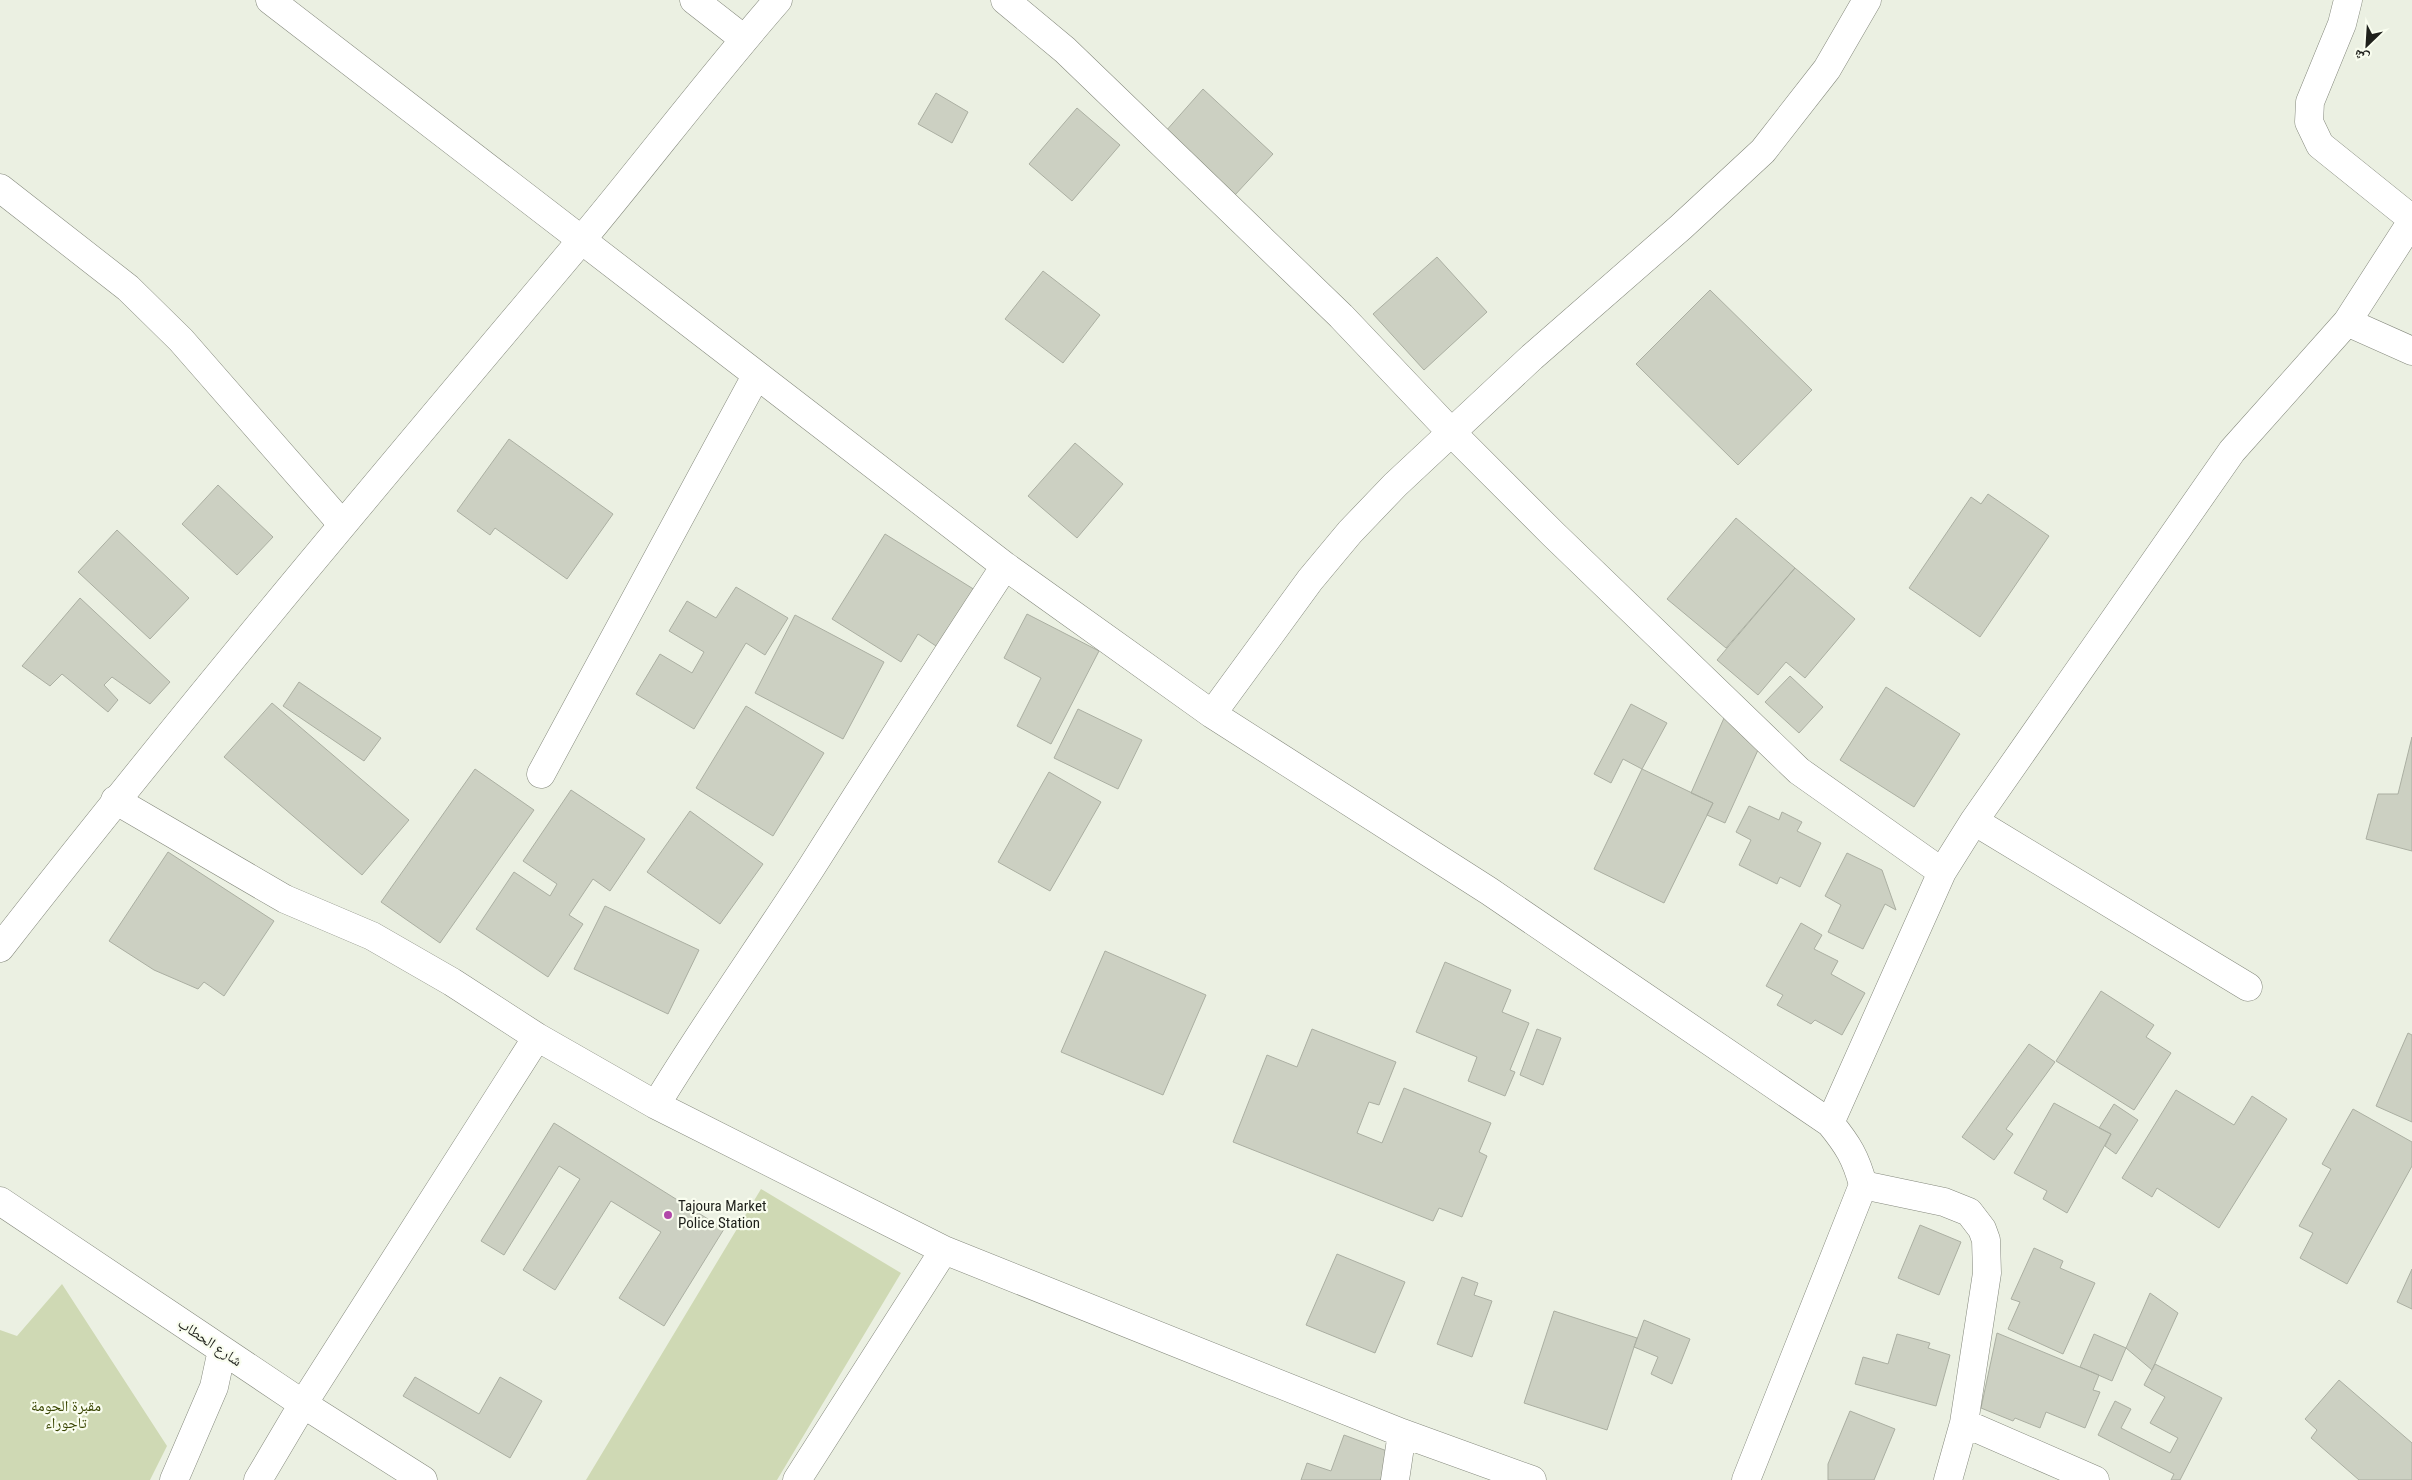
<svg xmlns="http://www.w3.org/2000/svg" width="2412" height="1480" viewBox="0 0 2412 1480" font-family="'Roboto Condensed','Noto Naskh Arabic',sans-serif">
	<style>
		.green { fill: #cfd9b4 }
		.building { fill: #ccd0c2; stroke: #abafa2 }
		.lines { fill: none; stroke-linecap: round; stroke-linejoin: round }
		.street-casing { stroke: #85897d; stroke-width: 29 }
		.secondary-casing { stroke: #85897d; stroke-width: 29 }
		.street { stroke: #fff; stroke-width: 28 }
		.secondary { stroke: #fff; stroke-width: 28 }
		.poi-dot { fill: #b147a9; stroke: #f9fdef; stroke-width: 2 }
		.labels { text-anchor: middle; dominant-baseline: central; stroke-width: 4.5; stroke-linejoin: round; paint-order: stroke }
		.poi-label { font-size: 15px; fill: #1e201b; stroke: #f9fdef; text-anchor: start }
		.street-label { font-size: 15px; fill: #1e201b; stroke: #f9fdef }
		.park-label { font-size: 15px; fill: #384401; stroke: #f9fdef }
	</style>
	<rect width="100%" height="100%" fill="#ebf0e2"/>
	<path class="green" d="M761 1189 901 1273 777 1480H586Z
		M62 1284 167 1446 150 1480H0V1330L17 1336Z"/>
	<path class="building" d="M1203 89 1273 154 1234 196 1165 132Z
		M936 93 968 112 952 143 918 124Z
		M1077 108 1120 145 1072 201 1029 164Z
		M1437 257 1487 312 1424 370 1373 314Z
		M1043 271 1100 315 1063 363 1005 319Z
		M1710 290 1812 390 1738 465 1636 364Z
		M509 439 613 514 567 579 495 528 490 535 457 511Z
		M1075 443 1123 484 1077 538 1028 496Z
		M218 485 273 537 237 575 182 524Z
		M1988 494 2049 536 1980 637 1909 588 1971 497 1981 504Z
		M1736 518 1795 568 1726 648 1667 599Z
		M117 530 189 598 150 639 78 572Z
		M885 534 975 590 939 648 918 634 901 662 832 619Z
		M1795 568 1855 619 1805 678 1786 662 1758 695 1717 660Z
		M736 587 788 618 765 655 746 643 694 729 636 694 660 654 692 673 704 652 669 631 687 601 716 618Z
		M80 598 170 682 150 704 112 677 104 685 118 700 108 712 62 674 50 686 22 666Z
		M1027 614 1099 651 1051 744 1017 726 1041 678 1004 658Z
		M795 615 884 662 843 739 755 693Z
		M1790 676 1823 707 1799 733 1765 702Z
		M299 682 381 738 364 761 283 706Z
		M1886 687 1960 734 1914 807 1840 760Z
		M272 703 409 820 362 875 224 757Z
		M1631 704 1667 723 1642 769 1623 759 1611 783 1594 774Z
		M746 706 824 753 773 836 696 788Z
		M1078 709 1142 740 1118 789 1054 758Z
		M1724 718 1758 750 1725 823 1707 815 1713 803 1691 793Z
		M2412 737V851L2366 839 2378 794H2398Z
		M475 769 534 810 440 943 381 902Z
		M1642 769 1713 803 1664 903 1594 869Z
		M1049 772 1101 802 1050 891 998 862Z
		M571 790 645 839 610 891 593 879 569 915 583 924 548 977 476 929 514 872 550 896 557 884 523 861Z
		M1749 806 1779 820 1782 812 1802 822 1797 831 1821 843 1800 887 1780 877 1777 884 1739 865 1751 840 1736 832Z
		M690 811 763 864 720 924 647 872Z
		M168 852 274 921 224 996 204 982 198 989 154 970 109 941Z
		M1847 853 1882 870 1896 910 1885 904 1863 949 1828 932 1841 905 1825 896Z
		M605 906 699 950 668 1014 574 969Z
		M1801 923 1822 935 1814 949 1838 961 1831 974 1865 993 1842 1035 1815 1020 1811 1024 1777 1005 1783 995 1766 986Z
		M1105 951 1206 995 1163 1095 1061 1052Z
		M1445 962 1511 990 1502 1012 1529 1023 1510 1070 1515 1072 1505 1096 1468 1081 1477 1057 1416 1032Z
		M2101 991 2154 1025 2146 1037 2171 1053 2134 1110 2056 1061Z
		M1312 1029 1396 1062 1379 1105 1369 1102 1357 1133 1382 1143 1404 1088 1491 1123 1479 1152 1487 1156 1462 1217 1439 1208 1433 1221 1233 1142 1267 1055 1297 1067Z
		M1537 1029 1561 1038 1543 1085 1520 1075Z
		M2408 1033 2412 1035V1122L2376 1106Z
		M2029 1044 2055 1062 2006 1129 2013 1134 1994 1160 1962 1137Z
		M2176 1090 2234 1125 2252 1096 2287 1119 2219 1228 2157 1188 2152 1197 2122 1178Z
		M2054 1103 2111 1134 2067 1213 2043 1199 2047 1191 2014 1173Z
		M2114 1104 2138 1120 2116 1154 2105 1146 2111 1134 2099 1128Z
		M2353 1109 2412 1142V1166L2347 1284 2300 1258 2313 1233 2299 1226 2331 1169 2322 1164Z
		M554 1123 724 1229 664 1326 619 1298 661 1232 611 1201 555 1290 523 1270 580 1179 559 1166 504 1255 481 1241Z
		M1920 1225 1961 1242 1939 1295 1898 1278Z
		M2034 1248 2063 1261 2060 1268 2095 1283 2063 1354 2008 1329 2020 1302 2011 1299Z
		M1337 1254 1405 1282 1375 1353 1306 1325Z
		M2412 1269V1309L2397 1302Z
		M1462 1277 1478 1283 1474 1295 1492 1301 1472 1357 1437 1344Z
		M2150 1293 2178 1313 2152 1370 2126 1348Z
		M1554 1311 1637 1338 1607 1430 1524 1403Z
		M1644 1320 1690 1339 1672 1384 1651 1374 1658 1357 1634 1347Z
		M1997 1333 2099 1375 2093 1390 2100 1392 2085 1428 2046 1412 2040 1428 2015 1418 2013 1421 1981 1408Z
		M1897 1334 1930 1343 1928 1348 1950 1355 1936 1406 1855 1384 1863 1357 1888 1364Z
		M2094 1334 2126 1348 2112 1381 2080 1367Z
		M2155 1364 2222 1398 2180 1480H2171L2174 1474 2098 1435 2115 1401 2131 1409 2121 1428 2170 1453 2178 1438 2150 1423 2165 1397 2144 1385Z
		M415 1377 479 1414 500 1377 542 1401 510 1458 403 1396Z
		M2339 1380 2412 1443V1480H2359L2311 1438 2317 1430 2305 1419Z
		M1850 1411 1895 1429 1874 1480H1828V1464Z
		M1344 1435 1387 1451 1381 1480H1301L1307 1463 1331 1471Z"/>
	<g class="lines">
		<defs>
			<path id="street" d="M270 0 1005 566 1212 714 1489 891 1830 1123C1848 1145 1856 1158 1863 1185L1746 1480
				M694 0 744 39
				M1005 0 1065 50 1341 316 1452 433 1553 534 1799 771 1942 872
				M2348 0 2342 24 2310 102 2309 122 2320 145 2412 219
				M0 188 128 288 181 340 342 524
				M2347 322 2412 351
				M1212 714 1310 580 1350 532 1395 485 1532 357 1681 227 1763 151 1827 69 1867 0
				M541 774 756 376
				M115 800 285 899 372 936 452 982 537 1037 656 1105 944 1250 1402 1433 1532 1480
				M1974 821 2248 987
				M656 1105C705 1024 760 947 811 868 875 767 939 666 1005 566
				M1830 1123 1942 872 1974 821 2232 451 2347 322 2412 221
				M1863 1185 1944 1202 1969 1212 1982 1229 1986 1240 1987 1273 1964 1423 1948 1480
				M303 1404 537 1037
				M1964 1423 2095 1480
				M797 1480 944 1250
				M1395 1480 1402 1433"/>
			<path id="secondary" d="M0 948C187 708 383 476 579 243 646 163 709 79 778 0
				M0 1201 303 1404 423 1480
				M174 1480 214 1387 222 1350
				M258 1480 303 1404"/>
		</defs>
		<use href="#street" class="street-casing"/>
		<use href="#secondary" class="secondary-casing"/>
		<use href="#street" class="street"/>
		<use href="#secondary" class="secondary"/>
	</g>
	<circle class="poi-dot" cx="668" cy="1215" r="5"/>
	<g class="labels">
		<g class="poi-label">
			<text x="678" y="1206">Tajoura Market<tspan x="678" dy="17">Police Station</tspan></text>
		</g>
		<g class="street-label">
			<text transform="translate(210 1342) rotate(34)">شارع الحطاب</text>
		</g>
		<g class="park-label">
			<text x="66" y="1406">مقبرة الحومة<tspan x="66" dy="17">تاجوراء</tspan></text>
		</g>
	</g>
	<g transform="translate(2367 45) rotate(205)" stroke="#f9fdef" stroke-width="4" paint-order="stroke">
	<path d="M0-4L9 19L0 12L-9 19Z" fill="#1e201b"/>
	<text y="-8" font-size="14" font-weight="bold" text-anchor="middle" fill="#1e201b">ش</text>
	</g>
</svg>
